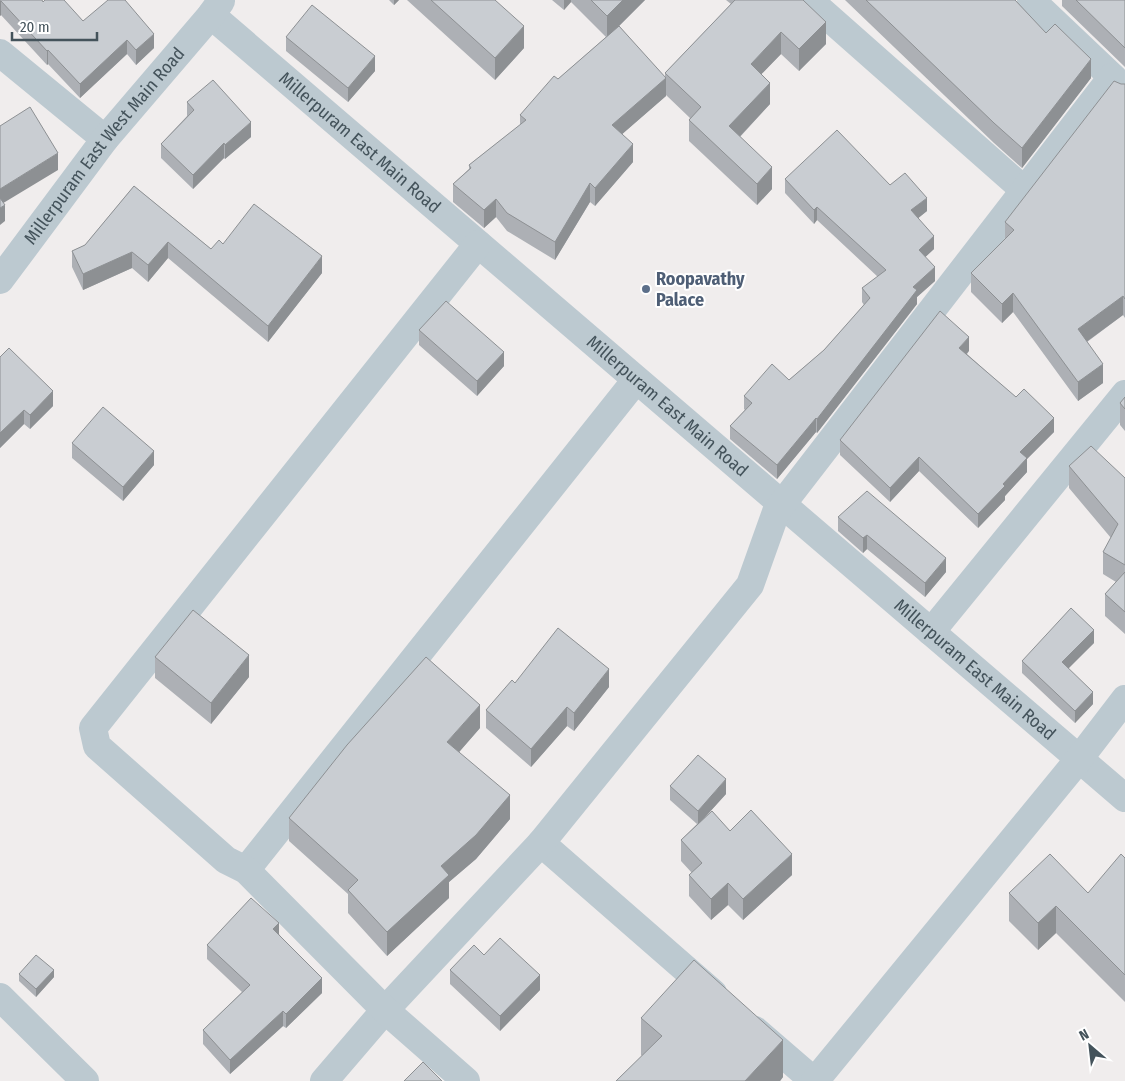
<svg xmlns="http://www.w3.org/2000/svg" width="1125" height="1081" viewBox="0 0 1125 1081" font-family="'Fira Sans Condensed',sans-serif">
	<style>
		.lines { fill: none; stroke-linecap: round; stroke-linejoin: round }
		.minor { stroke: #bcc9d0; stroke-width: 28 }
		.wall { fill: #adb0b5 }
		.shaded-wall { fill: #8d9093 }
		.building { fill: #c9cdd2; stroke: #8d9093 }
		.service-dot { fill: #5c6f8a; stroke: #fff; stroke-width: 2 }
		.labels { text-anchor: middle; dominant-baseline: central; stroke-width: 4; stroke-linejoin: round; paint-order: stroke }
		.street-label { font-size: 18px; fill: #44535b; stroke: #fff }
		.service-label { font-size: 18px; font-weight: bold; fill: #4e5e75; stroke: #fff; text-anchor: start }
	</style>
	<rect width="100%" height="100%" fill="#f0eded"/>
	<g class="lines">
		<g class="minor">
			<path d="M809 0 1023 189"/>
			<path d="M1031 0 1124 88"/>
			<path id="s1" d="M211 15 1125 798"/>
			<path d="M0 53 105 139"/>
			<path id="s2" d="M0 280 105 139 211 15 221 1"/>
			<path d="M931 632 1125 394"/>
			<path d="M541 843 713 993"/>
			<path d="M246 870 636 380"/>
			<path d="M0 997 85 1081"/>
			<path d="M755 1030 814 1081"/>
			<path d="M324 1081 385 1010 541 843 750 585 776 512 1112 77"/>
			<path d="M466 1081 385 1010 246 870 226 860 97 746 93 728 478 244"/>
			<path d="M815 1081 1079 759 1125 699"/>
		</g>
	</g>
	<path class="wall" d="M0 0 43 2 83 21 154 48 136 65 127 54 80 98 48 64 47 65 1 15 0 16Z
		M389 0H399L394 5Z
		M407 0H495L524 48 495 80Z
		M552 0H645L619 26 665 78V73L731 4 726 0H803L826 44 799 71 781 54 761 74 770 104 740 137 772 189 757 205 689 141V120L690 118 666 95V96L622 134 633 162 595 206 590 202 555 260 507 231 496 217 484 228 453 202V184L469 169V165L520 125V115L558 79 606 37 571 2 564 10Z
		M845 0H1016V1L1046 33 1091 78 1022 168 994 143Z
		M1062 0H1125V67L1062 6Z
		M286 37 375 71 348 102 286 51Z
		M1121 84H1125V318L1123 315 1087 342 1103 383 1078 401 1013 312 1002 323 971 292V273L1005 239V222Z
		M187 102 251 137 225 159 224 158 193 189 161 158V144L187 116Z
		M785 179 890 185 927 211 918 218 934 249 925 257 935 281 917 297V304L817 433 816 432 777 479 730 439V426L745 410 744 409V396L789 380 824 350 864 305 862 302V288L878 277 817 220 814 224 785 193Z
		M134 186 211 249 223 244 322 273 268 342 168 258 148 282 132 268 83 290 72 267V251L85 245Z
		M419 330 504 366 477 396 419 345Z
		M969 351 967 354 1054 432 1027 459V472L1005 496V500L978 528 919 471 890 502 840 455V440Z
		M0 357 53 406 30 429 24 424 0 448Z
		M1125 397V431L1120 425V403Z
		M72 443 154 465 123 501 72 458Z
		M1069 466 1125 478V634L1105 616V594L1116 582 1103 574V552L1111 538 1069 488Z
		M838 517 946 572 925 597 867 549 863 553 838 531Z
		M1094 643 1068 668 1093 704 1075 723 1022 673V661Z
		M155 657 249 677 211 724 155 678Z
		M515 683 609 687 574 731 567 726 531 767 486 728V710Z
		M480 728 459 752 510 819 476 859 449 882V898L387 956 348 913V894L289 841V818Z
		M670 786 726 794 705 817 730 831 792 875 743 920 728 905 711 920 689 896V875L692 873 681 861V840L697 824 670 800Z
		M1125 858V1002L1056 933 1038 950 1009 921V893H1088Z
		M279 934 322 993 286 1028 283 1026 230 1074 203 1044V1030L242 992 207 959V945Z
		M484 955 540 990 500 1031 450 984V970Z
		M19 974 54 977 36 997 19 981Z
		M641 1018 783 1077 780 1081H616L642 1056 641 1055Z"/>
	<path class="shaded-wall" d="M394 0H399L394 5Z
		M564 0H571V2L564 10Z
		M623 0H645L607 38V16Z
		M1 1V15L0 16V2Z
		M826 22V44L799 71V49Z
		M524 26V48L495 80V58Z
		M781 32V54L751 85V64Z
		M154 34V48L136 65V50Z
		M127 40V54L80 98V84Z
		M48 50V64L47 65V51Z
		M375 56V71L348 102V88Z
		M1091 59V78L1022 168V148Z
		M666 78V96L612 143V125Z
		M770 83V104L729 148V126Z
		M251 122V137L225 159V145Z
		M224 143V158L193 189V175Z
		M633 144V162L595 206V188Z
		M58 153V170L0 205V189Z
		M772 167V189L757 205V184Z
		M590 183V202L555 260V242Z
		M927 198V211L911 224V210Z
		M496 199V217L484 228V210Z
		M5 205V221L0 225V208Z
		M817 207V220L814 224V210Z
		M934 236V249L919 263V250Z
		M168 242V258L148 282V265Z
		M132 252V268L83 290V274Z
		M322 256V273L268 342V326Z
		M935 267V281L917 297V304L817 433V419L913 287Z
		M1013 293V312L1002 323V304Z
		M1123 296V315L1078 348V329Z
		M969 337V351L959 362V348Z
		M504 352V366L477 396V381Z
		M1103 364V383L1078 401V382Z
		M53 391V406L30 429V415Z
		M24 410V424L0 448V433Z
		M816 418V432L777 479V465Z
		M1054 418V432L1027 459V472L1005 496V500L978 528V514L1003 484 1020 452Z
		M154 451V465L123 501V487Z
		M919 457V471L890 502V488Z
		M867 535V549L863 553V538Z
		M946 558V572L925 597V583Z
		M1094 630V643L1062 675V662Z
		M249 655V677L211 724V703Z
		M609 669V687L574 731V713Z
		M1093 692V704L1075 723V711Z
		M480 705V728L447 766V742Z
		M567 707V726L531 767V749Z
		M726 779V794L698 825V811Z
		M510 795V819L476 859 449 882V898L387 956V932L441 866Z
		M792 854V875L743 920V899Z
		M728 883V905L711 920V899Z
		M1056 906V933L1038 950V923Z
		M279 923V937L273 929Z
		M54 970V977L36 997V989Z
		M540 975V990L500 1031V1016Z
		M322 978V993L286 1028V1014Z
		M283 1011V1026L230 1074V1060Z
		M783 1040V1077L780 1081H745Z"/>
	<path class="building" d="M0 0H42L43 2 45 0H64L83 21 108 0H125L154 34 136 50 127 40 80 84 48 50 47 51 1 1 0 2Z
		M431 0H495L524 26 495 58Z
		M591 0H623L607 16Z
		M735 0H803L826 22 799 49 781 32 751 64 770 83 729 126 772 167 757 184 689 120 701 107 665 73Z
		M866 0H1015L1046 33 1055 24 1091 59 1022 148 994 123Z
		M1076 0H1125V48Z
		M312 5 375 56 348 88 286 37Z
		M619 26 666 78 612 125 633 144 595 188 590 183 555 242 507 213 496 199 484 210 453 184 471 168 469 165 526 120 520 115 554 76 558 79Z
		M213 80 251 122 225 145 224 143 193 175 161 144 194 110 187 102Z
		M1114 81 1121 84H1125V299L1123 296 1078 329 1103 364 1078 382 1013 293 1002 304 971 273 1014 230 1005 222Z
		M30 107 58 153 0 189V126Z
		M837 130 890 185 905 173 927 198 911 210 934 236 919 250 935 267 913 287 917 290 817 419 816 418 777 465 730 426 752 403 744 396 772 364 789 380 824 350 870 298 862 288 886 270 817 207 814 210 785 179Z
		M134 186 211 249 219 240 223 244 254 204 322 256 268 326 168 242 148 265 132 252 83 274 72 251 85 245Z
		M0 198 5 205 0 208Z
		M446 301 504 352 477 381 419 330Z
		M940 311 969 337 959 348 1016 397 1024 389 1054 418 1020 452 1027 458 1003 484 1005 486 978 514 919 457 890 488 840 440Z
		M9 348 53 391 30 415 24 410 0 433V357Z
		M1125 397V409L1120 403Z
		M103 407 154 451 123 487 72 443Z
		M1091 446 1125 478V565L1103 552 1118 524 1069 466Z
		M867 491 946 558 925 583 867 535 863 538 838 517Z
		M1125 572V612L1105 594Z
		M1071 608 1094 630 1062 662 1093 692 1075 711 1022 661Z
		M193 610 249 655 211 703 155 657Z
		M558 628 609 669 574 713 567 707 531 749 486 710 512 680 515 683Z
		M426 657 480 705 447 742 510 795 476 835 441 866 449 875 387 932 348 890 358 880 289 818 347 745Z
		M698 755 726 779 698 811 670 786Z
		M751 810 792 854 743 899 728 883 711 899 689 875 702 863 681 840 712 811 730 831Z
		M1050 854 1088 893 1121 854 1125 858V975L1056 906 1038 923 1009 893Z
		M251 898 279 923 273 929 322 978 286 1014 283 1011 230 1060 203 1030 250 985 207 945Z
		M500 938 540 975 500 1016 450 970 474 945 484 955Z
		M36 955 54 970 36 989 19 974Z
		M694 960 783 1040 745 1081H616L662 1036 641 1018Z
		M423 1062 442 1081H404Z"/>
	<circle class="service-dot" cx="646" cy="289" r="5"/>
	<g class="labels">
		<g class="street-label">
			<text stroke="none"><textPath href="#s1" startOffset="196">Millerpuram East Main Road</textPath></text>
			<text stroke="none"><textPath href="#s2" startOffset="170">Millerpuram East West Main Road</textPath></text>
			<text stroke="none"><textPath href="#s1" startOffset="601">Millerpuram East Main Road</textPath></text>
			<text stroke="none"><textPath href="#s1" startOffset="1006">Millerpuram East Main Road</textPath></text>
		</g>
		<g class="service-label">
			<text x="656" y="279">Roopavathy<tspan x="656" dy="21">Palace</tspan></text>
		</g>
	</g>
	<g transform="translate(1090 1046) rotate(332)" stroke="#ffffff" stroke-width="4" paint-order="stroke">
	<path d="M0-4L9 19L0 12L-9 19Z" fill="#44535b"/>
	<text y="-8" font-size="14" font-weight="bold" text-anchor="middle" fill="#44535b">N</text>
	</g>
	<path d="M12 32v8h85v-8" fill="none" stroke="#44535b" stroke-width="2.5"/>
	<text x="20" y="32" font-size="15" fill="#44535b" stroke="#ffffff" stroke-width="4" paint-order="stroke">20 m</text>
</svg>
